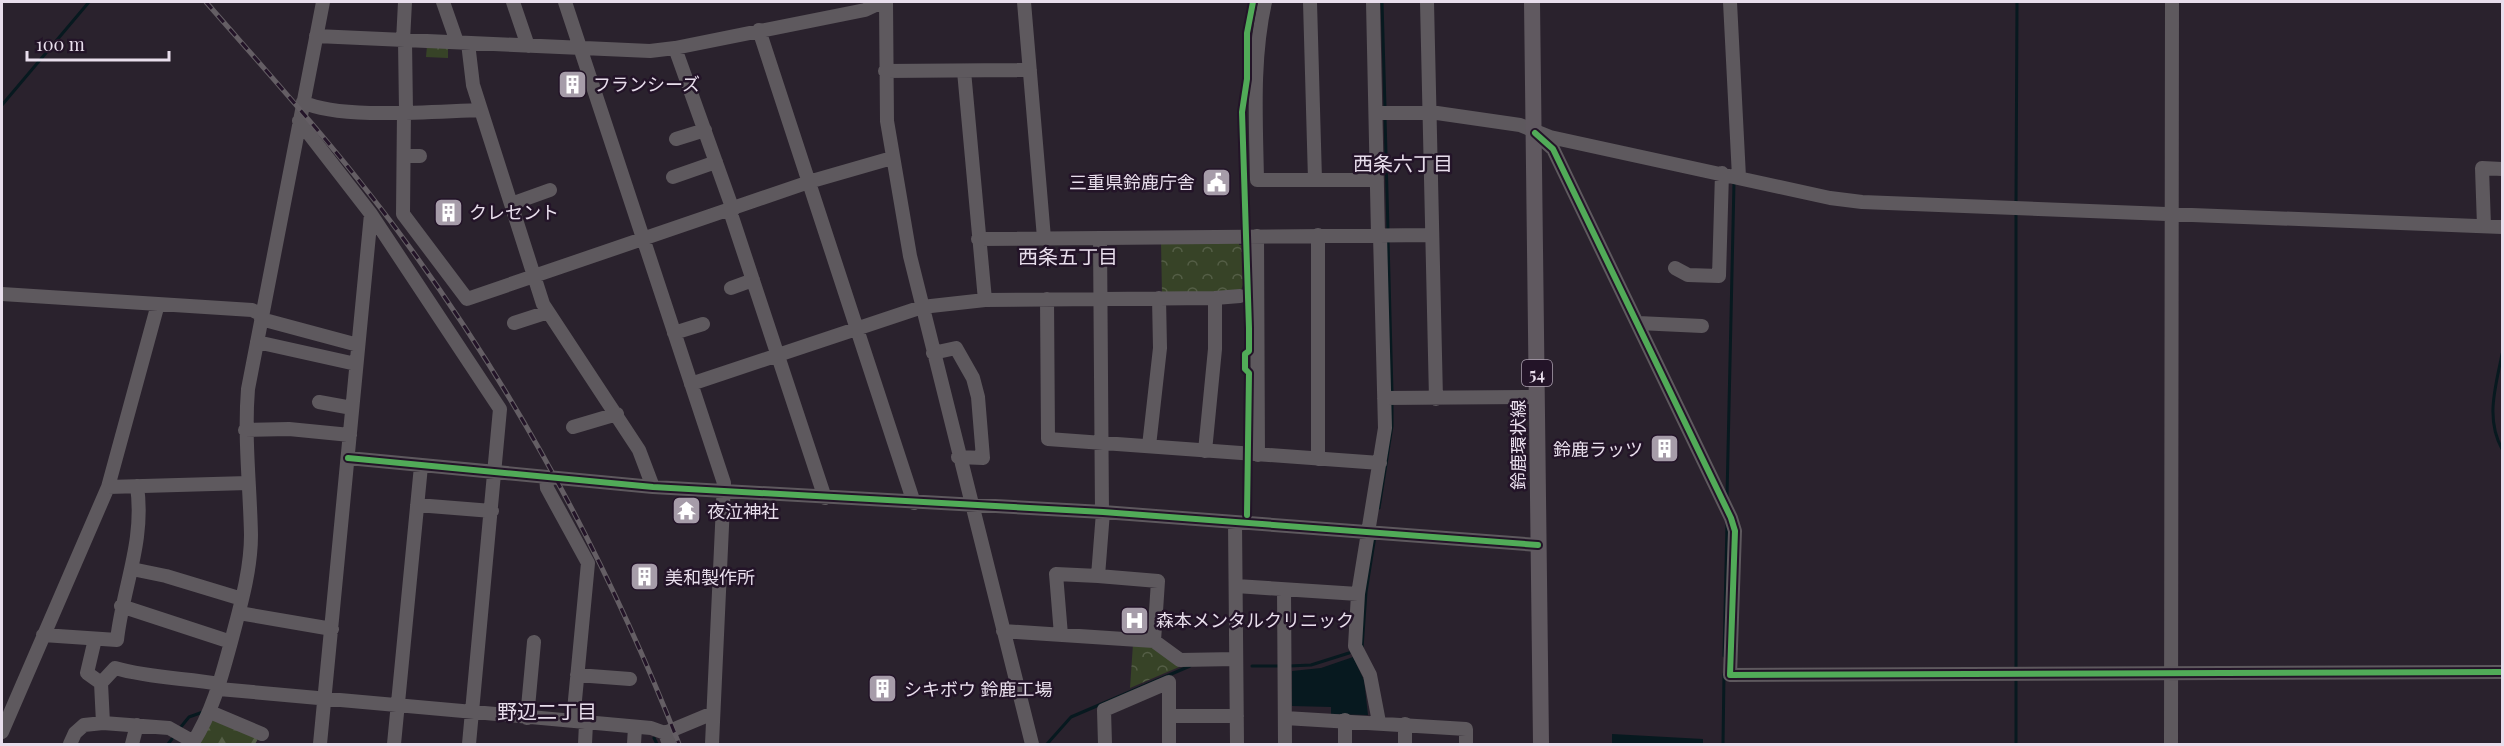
<svg xmlns="http://www.w3.org/2000/svg" width="2504" height="746" viewBox="0 0 2504 746" font-family="'Playfair Display','Noto Sans JP',serif">
	<style>
		.forest { fill: url(#forest-firs) }
		.park { fill: url(#park-crowns) }
		.water { fill: #07191f }
		.lines { fill: none; stroke-linecap: round; stroke-linejoin: round }
		.stream { stroke: #07191f; stroke-width: 3 }
		.minor { stroke: #5e595e; stroke-width: 14 }
		.major { stroke: #605960; stroke-width: 16 }
		.rail-casing { stroke: #645e64; stroke-width: 5 }
		.rail { stroke: #231428; stroke-width: 3; stroke-dasharray: 9; stroke-linecap: butt }
		.cycleway-casing { stroke: #231428; stroke-width: 10 }
		.cycleway { stroke: #51ab58; stroke-width: 6 }
		.labels { text-anchor: middle; dominant-baseline: central; stroke-width: 5; stroke-linejoin: round; paint-order: stroke }
		.shield { fill: #231428; stroke: #ada1b1; stroke-width: 1.5 }
		.shield-label { font-size: 16px; font-weight: bold; fill: #e8deec }
		.poi-label { font-size: 18px; fill: #e8deec; stroke: #231428; text-anchor: start }
		.street-label { font-size: 18px; fill: #e8deec; stroke: #231428 }
		.neighbourhood-label { font-size: 20px; fill: #e8deec; stroke: #231428 }
	</style>
	<defs>
		<pattern id="forest-firs" width="22" height="20" patternUnits="userSpaceOnUse" patternTransform="scale(1.5)"><rect width="22" height="20" fill="#374327"/><path d="M5 1l3.5 6h-7zM16 11l3.5 6h-7z" fill="#545e46"/></pattern>
		<pattern id="park-crowns" width="20" height="18" patternUnits="userSpaceOnUse" patternTransform="scale(1.5)"><rect width="20" height="18" fill="#374327"/><path d="M2 6a3 3 0 1 1 6 0M12 15a3 3 0 1 1 6 0" fill="none" stroke="#545e46"/></pattern>
	</defs>
	<rect width="100%" height="100%" fill="#2a222d"/>
	<path class="forest" d="M210 719 258 739 255 744H196Z"/>
	<path class="park" d="M427 46 448 47V58L426 57Z
		M1239 240V245H1243L1245 279 1240 293 1162 294 1161 241Z
		M1133 644 1156 646 1179 663V667L1130 688Z"/>
	<path class="water" d="M1353 657 1364 680 1368 715 1331 714V707L1292 706V671L1321 668Z
		M1612 734 1703 739V744H1612Z"/>
	<g class="lines">
		<path class="stream" d="M1382 2 1385 108
			M2 105 89 2
			M1385 117 1388 231
			M2016 203 2017 2
			M1388 240 1392 393
			M2502 354C2496 386 2485 418 2502 449
			M1727 497 1734 182
			M1379 508 1392 426V402
			M1362 648 1366 592 1375 536
			M1724 656 1727 524
			M1252 666H1279
			M1289 666 1311 665 1349 653
			M2016 671V212
			M180 728 189 717 203 712
			M654 738 657 744
			M168 744 172 739
			M1047 744 1071 717 1190 666
			M1723 744 1724 674
			M2016 744V677"/>
		<path class="minor" d="M443 2 457 42
			M513 2 528 46
			M565 2 724 483 712 744
			M886 2 887 121 910 256 1032 744
			M1024 2 1044 238
			M1265 2C1252 60 1256 121 1257 180H1377
			M1310 2 1315 180
			M1373 2 1378 235
			M1427 2 1436 399
			M1730 2 1739 177
			M759 30 914 503
			M316 36 650 51 675 48 865 10 882 2
			M403 41 405 2
			M405 41 406 111
			M468 43 473 85 543 304 639 450 653 487
			M675 48 733 210
			M885 71 1030 70
			M964 71 985 300
			M303 102C339 120 437 111 481 110
			M404 111 403 214 467 299 812 181 892 158
			M1376 113H1437L1520 125 1550 137 1830 198 1862 202 2502 227
			M299 121 371 214 500 409 469 744
			M1535 133 1553 149 1731 518 1735 531 1730 675 2502 672
			M676 139 705 130
			M404 156H420
			M673 177 716 162
			M511 204 550 190
			M730 211 825 498
			M2484 226 2482 168 2502 169
			M1318 235V459
			M1257 236 1258 455
			M1100 238 1102 512
			M978 239 1432 235
			M1675 268 1688 275 1719 276 1722 173
			M731 288 753 280
			M2 294 252 310 262 315
			M1215 298 1240 296
			M1047 299 1048 439 1380 463
			M261 319 358 345
			M514 323 548 312
			M1638 323 1702 326
			M674 333 703 324
			M257 342 356 364
			M933 353 956 348 973 378 978 397 983 458 958 457
			M691 384 922 307 985 300 1215 298V349L1205 451
			M1384 398 1537 397
			M319 402 352 408
			M573 427 617 414
			M245 430 289 429 350 435
			M1149 446 1160 348 1159 298
			M348 458 653 487 1103 512 1538 545
			M546 477 547 488 588 563 573 721
			M108 487 248 483
			M417 505 492 511
			M1235 522 1237 744
			M132 569 166 576 242 599
			M1236 586 1358 594
			M1284 590 1285 744
			M121 606 231 642
			M239 613 332 629
			M1003 631 1154 641 1158 581 1098 576 1103 512
			M43 635 117 640C123 586 145 542 137 486
			M1061 635 1056 574 1098 576
			M95 639 87 673 101 683 103 723
			M1154 641 1180 660 1236 659
			M577 675 630 679
			M101 683 115 668C150 678 184 678 220 684
			M219 689 651 728 665 733 669 744
			M210 712 262 734
			M1169 716H1237
			M527 718 534 642
			M1285 718 1466 729V744
			M1345 720V744
			M1379 722 1370 675 1355 646 1358 594 1385 428 1380 235
			M1405 724V744
			M2 732 108 487 158 304
			M665 733 713 713
			M70 744 75 733 84 725 103 723 169 728 194 742
			M132 744 137 725
			M192 744C212 713 221 679 231 642 240 607 251 571 251 535 250 485 244 438 248 389L323 2
			M320 744 371 214
			M394 744 421 466
			M585 744 586 723
			M634 744 635 727
			M1105 744 1104 710 1169 682V744
			M2171 744 2172 2"/>
		<path class="major" d="M1532 2 1541 744"/>
		<defs>
			<path id="rail" d="M206 2C275 81 346 159 408 245 520 399 610 567 679 744"/>
		</defs>
		<use href="#rail" class="rail-casing"/>
		<use href="#rail" class="rail"/>
		<defs>
			<path id="cycleway" d="M1535 133 1553 149 1731 518 1735 531 1730 675 2502 672
				M348 458 653 487 1103 512 1538 545
				M1247 515 1249 373 1245 369V354L1249 351V328L1242 112 1247 79V33L1253 2"/>
		</defs>
		<use href="#cycleway" class="cycleway-casing"/>
		<use href="#cycleway" class="cycleway"/>
	</g>
	<defs>
		<symbol id="building-square" viewBox="-11 -11 22 22"><rect x="-9" y="-9" width="18" height="18" rx="4" fill="#a69ca9" stroke="#231428"/><path d="M-4-6H4V6H1V3H-1V6H-4ZM-2.5-4.3h1.7v1.8h-1.7ZM.8-4.3h1.7v1.8H.8ZM-2.5-1h1.7V.8h-1.7ZM.8-1h1.7V.8H.8Z" fill="#fff"/></symbol>
		<symbol id="civic-square" viewBox="-11 -11 22 22"><rect x="-9" y="-9" width="18" height="18" rx="4" fill="#a69ca9" stroke="#231428"/><path d="M-.6-6.5H3V-4.5H.6V-3L4-1V1h2V6H-6V1h2V-1L-.6-3ZM-1.2 2.5V6h2.4V2.5Z" fill="#fff"/></symbol>
		<symbol id="temple-square" viewBox="-11 -11 22 22"><rect x="-9" y="-9" width="18" height="18" rx="4" fill="#a69ca9" stroke="#231428"/><path d="M0-6L5-2H3V0L6.5 2.5H4V6H1.5V3h-3V6H-4V2.5H-6.5L-3 0V-2H-5Z" fill="#fff"/></symbol>
		<symbol id="hospital-square" viewBox="-11 -11 22 22"><rect x="-9" y="-9" width="18" height="18" rx="4" fill="#a69ca9" stroke="#231428"/><path d="M-5-5h3v3.5h4V-5h3V5h-3V1.5h-4V5h-3Z" fill="#fff"/></symbol>
	</defs>
	<g fill-rule="evenodd">
		<use href="#building-square" x="556" y="68" width="33" height="33"/>
		<use href="#civic-square" x="1200" y="166" width="33" height="33"/>
		<use href="#building-square" x="432" y="196" width="33" height="33"/>
		<use href="#building-square" x="1648" y="432" width="33" height="33"/>
		<use href="#temple-square" x="670" y="494" width="33" height="33"/>
		<use href="#building-square" x="628" y="560" width="33" height="33"/>
		<use href="#hospital-square" x="1118" y="604" width="33" height="33"/>
		<use href="#building-square" x="866" y="672" width="33" height="33"/>
	</g>
	<g class="labels">
		<rect class="shield" x="1522" y="360" width="30" height="26" rx="4.5"/>
		<g class="shield-label">
			<text x="1537" y="373">54</text>
		</g>
		<g class="poi-label">
			<text x="593" y="84">フランシーズ</text>
			<text x="1195" y="182" text-anchor="end">三重県鈴鹿庁舎</text>
			<text x="469" y="212">クレセント</text>
			<text x="1643" y="449" text-anchor="end">鈴鹿ラッツ</text>
			<text x="707" y="511">夜泣神社</text>
			<text x="665" y="577">美和製作所</text>
			<text x="1156" y="620">森本メンタルクリニック</text>
			<text x="904" y="689">シキボウ 鈴鹿工場</text>
		</g>
		<g class="street-label">
			<text transform="translate(1518 445) rotate(-90)">鈴鹿環状線</text>
		</g>
		<g class="neighbourhood-label">
			<text x="1403" y="162">西条六丁目</text>
			<text x="1068" y="255">西条五丁目</text>
			<text x="547" y="710">野辺二丁目</text>
		</g>
	</g>
	<rect width="2504" height="746" fill="none" stroke="#e8deec" stroke-width="6"/>
	<path d="M27 51v9h142v-9" fill="none" stroke="#e8deec" stroke-width="3"/>
	<text x="36" y="51" font-size="18" fill="#e8deec" stroke="#231428" stroke-width="4.5" paint-order="stroke">100 m</text>
</svg>
